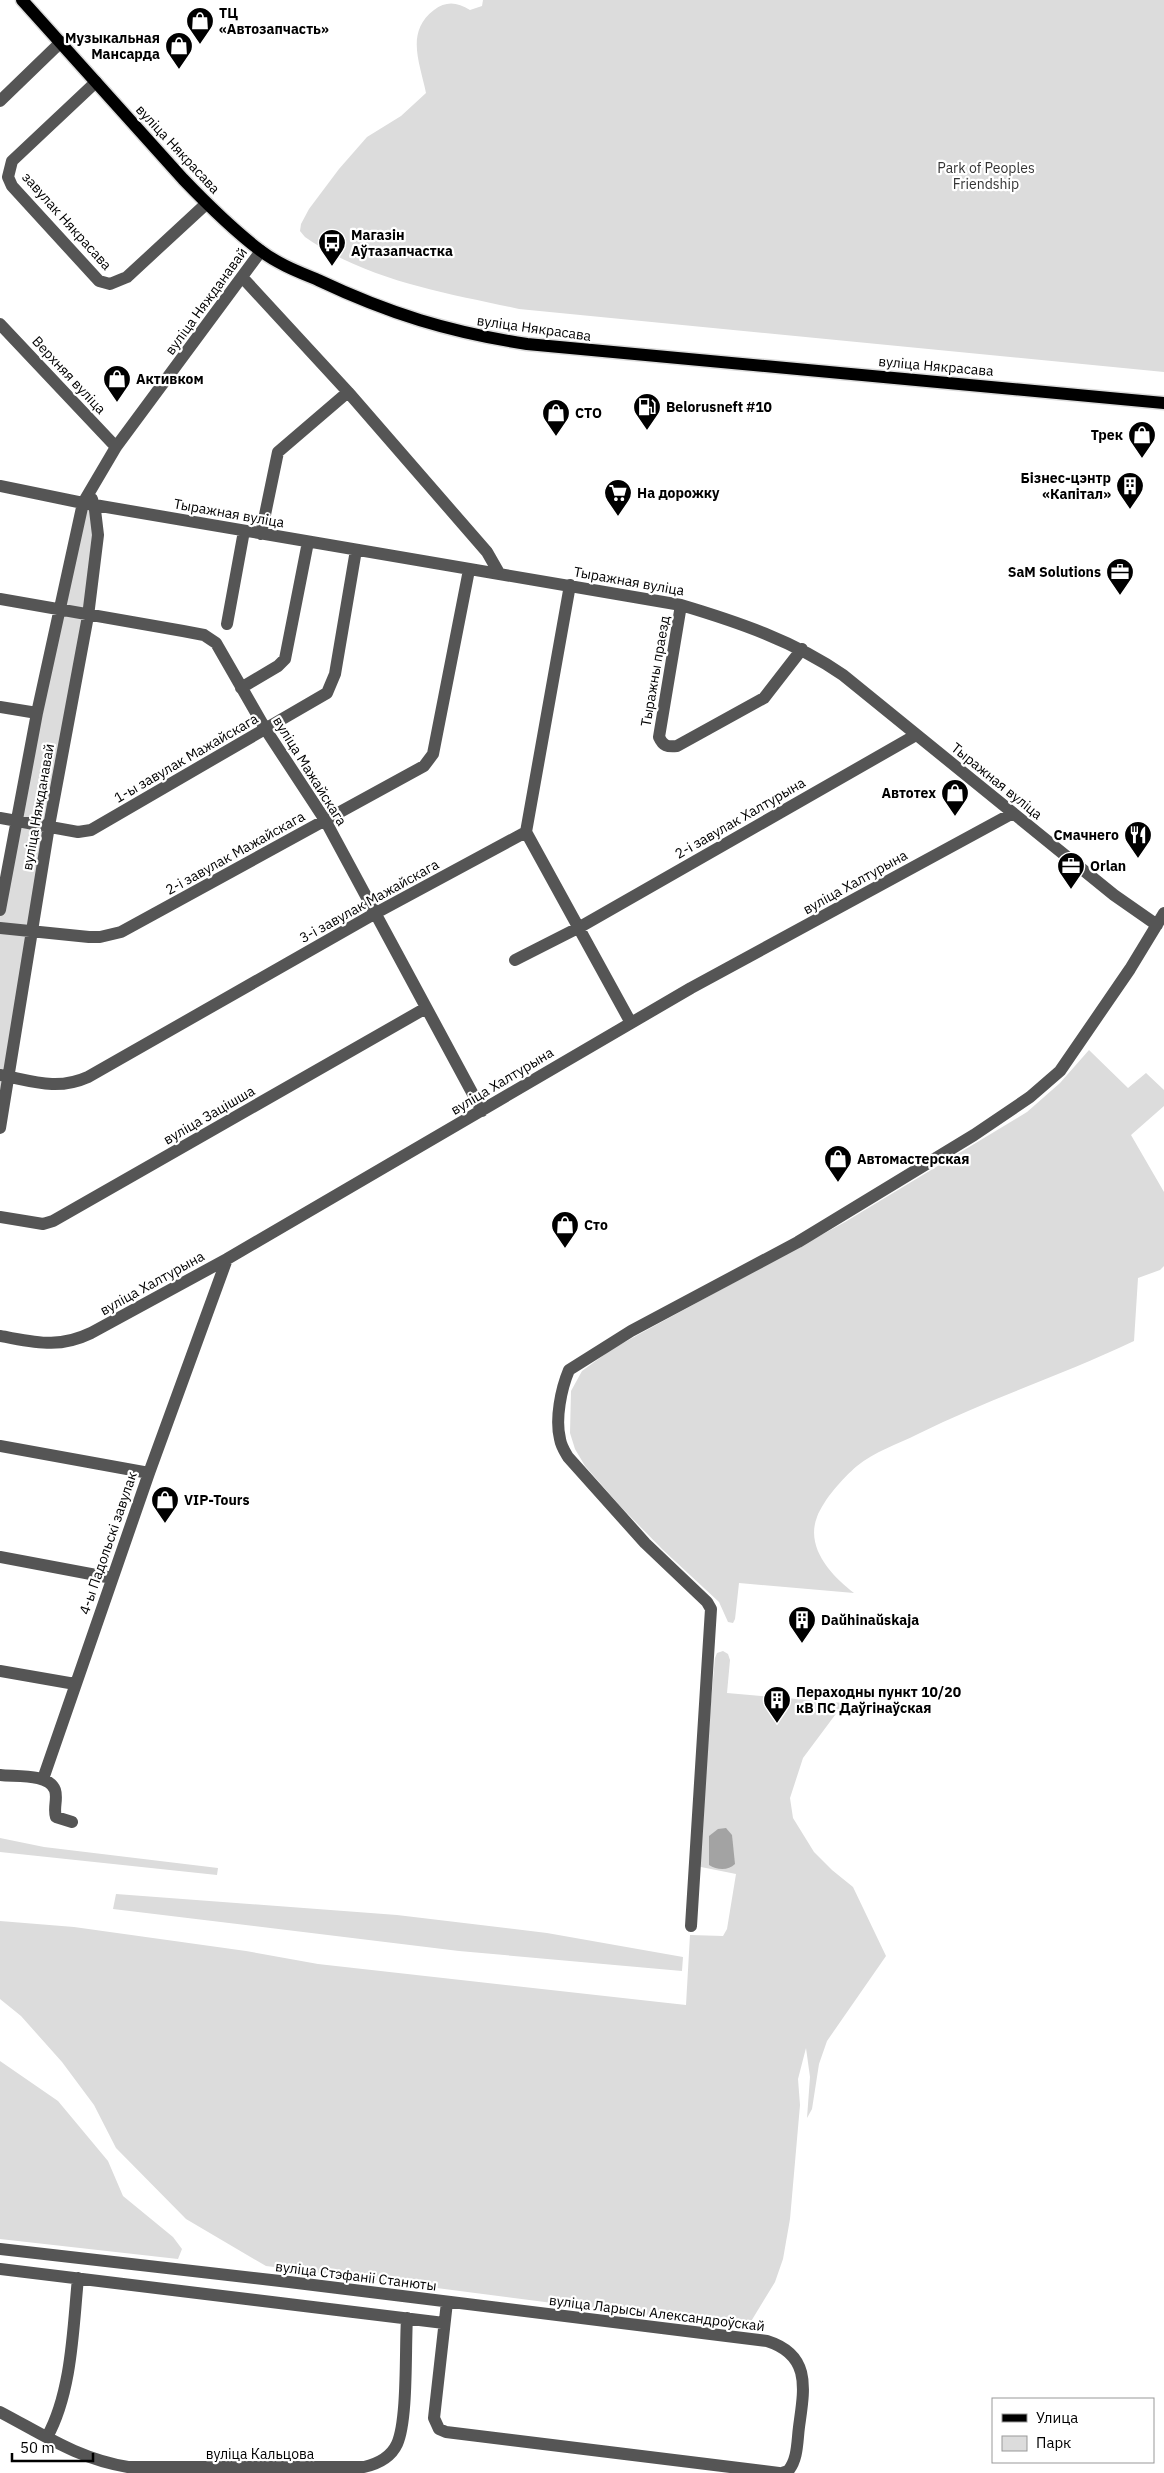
<svg xmlns="http://www.w3.org/2000/svg" width="1164" height="2473" viewBox="0 0 1164 2473" font-family="'IBM Plex Sans',sans-serif">
	<style>
		.green { fill: #dcdcdc }
		.water { fill: #a3a3a3 }
		.lines { fill: none; stroke-linecap: round; stroke-linejoin: round }
		.major-casing { stroke: #dbdbdb; stroke-width: 15 }
		.minor { stroke: #555; stroke-width: 12 }
		.major { stroke: #000; stroke-width: 12 }
		.labels { text-anchor: middle; dominant-baseline: central; stroke-width: 4.5; stroke-linejoin: round; paint-order: stroke }
		.poi-label { font-size: 14px; font-weight: bold; fill: #000; stroke: #fff; text-anchor: start }
		.street-label { font-size: 14px; fill: #000; stroke: #fff }
		.park-label { font-size: 14px; fill: #333; stroke: #fff }
	</style>
	<rect width="100%" height="100%" fill="#fff"/>
	<path class="green" d="M483 0H1164V372L519 309C446 293 368 281 305 237L300 231 301 224 309 209 339 169 367 137 401 116 426 93C420 63 405 32 434 10 446 1 457 2 470 10L482 6Z
		M82 508 95 510 97 524 0 1128V910Z
		M1089 1050 1128 1088 1146 1073 1164 1090V1106L1131 1135 1164 1192V1266L1160 1270 1138 1278 1134 1341C1063 1375 988 1399 918 1434 898 1444 874 1452 857 1466 843 1478 824 1499 817 1517 805 1548 832 1576 854 1593L739 1583 735 1619 733 1623 728 1622 719 1602 662 1549 621 1507 585 1466 575 1449 570 1433 571 1391 582 1371 612 1349 845 1222 1027 1112 1060 1083Z
		M723 1651 728 1654 730 1660 727 1693 844 1703 803 1758 790 1798 793 1818 814 1852 832 1870 853 1887 886 1956 827 2041 819 2064 812 2109 807 2118 810 2077 806 2048 798 2079 800 2105 790 2219 783 2259 775 2282 747 2328 266 2266 186 2219 116 2148 94 2105 62 2062 21 2016 0 1999V1921L74 1927 246 1951 318 1964 686 2005 690 1935 723 1936 727 1929 736 1874 696 1866 715 1658 717 1653Z
		M0 1838 44 1847 218 1868 217 1875 0 1852Z
		M116 1894 397 1915 547 1933 683 1957 682 1971 459 1951 113 1909Z
		M0 2061 58 2101 108 2161 123 2196 173 2237 182 2249 178 2259 0 2239Z"/>
	<path class="water" d="M726 1828 732 1835 735 1864C728 1871 717 1870 709 1865V1836L718 1829Z"/>
	<g class="lines">
		<defs>
			<path id="major" d="M22 0 183 179C207 204 233 230 261 251 278 264 299 272 318 280 390 314 449 332 527 344L1164 403"/>
		</defs>
		<use href="#major" class="major-casing"/>
		<path class="minor" d="M96 82 12 161 8 177 12 186 99 281 110 284 127 277 206 204
			M0 101 61 42
			M242 277 348 392 487 552 499 573
			M0 324 116 447
			M0 486 83 503 681 605C738 622 794 641 843 675L1114 895 1157 925
			M261 534 278 452 348 392
			M0 599 183 631 204 635 216 643 266 730 325 820 482 1111
			M681 605 659 737C663 746 667 747 677 746L764 698 802 649
			M227 624 244 531
			M241 688 278 666 285 659 308 542
			M0 707 37 713
			M0 818 78 832 91 830 327 693 335 674 356 550
			M526 832 570 585
			M526 832 631 1023
			M0 910 37 713 83 503 116 447 261 251
			M0 928 89 937H100L121 932 424 766 433 754 469 570
			M515 960 580 927 916 735
			M0 1075C32 1081 57 1091 88 1077L374 914 526 832
			M0 1128 49 826 88 616 98 535 95 510 92 499
			M0 1217 43 1224 53 1221 426 1008
			M0 1336C35 1342 58 1349 91 1333L227 1259 691 988 1013 813
			M0 1446 149 1473
			M0 1557 112 1578
			M0 1671 75 1684
			M0 1775C14 1777 49 1773 55 1790 58 1799 53 1808 56 1817L72 1822
			M43 1779 149 1473 227 1259
			M691 1926 711 1609 707 1602 645 1543 568 1457C565 1452 561 1446 560 1439 555 1419 561 1389 569 1370L631 1331 798 1242 974 1135 1030 1097 1060 1071 1130 969 1164 913
			M0 2249 289 2282 767 2341C812 2355 804 2390 799 2427 797 2442 798 2459 788 2471L782 2473
			M0 2269 444 2323
			M447 2302 434 2418 439 2429 446 2432 779 2473
			M0 2412C44 2435 78 2459 128 2467H364C377 2464 391 2457 397 2444 408 2420 405 2348 407 2318
			M47 2437C72 2392 73 2328 78 2278"/>
		<use href="#major" class="major"/>
	</g>
	<defs>
		<symbol id="shop-pin" viewBox="-11 -11 22 30"><path d="M0 17L-7.5 6A9.5 9.5 0 1 1 7.5 6Z" fill="#000" stroke="#fff"/><path d="M-5-2.5h2.3a2.7 3.5 0 0 1 5.4 0H5L5.5 6h-11ZM-1.5-2.5h3a1.5 2.3 0 0 0-3 0Z" fill="#fff"/></symbol>
		<symbol id="bus-pin" viewBox="-11 -11 22 30"><path d="M0 17L-7.5 6A9.5 9.5 0 1 1 7.5 6Z" fill="#000" stroke="#fff"/><path d="M-5-6H5V4H4V6H2V4H-2V6H-4V4H-5ZM-3.5-4V0h7V-4ZM-3.5 1.2v1.5H-2V1.2ZM2 1.2v1.5H3.5V1.2Z" fill="#fff"/></symbol>
		<symbol id="fuel-pin" viewBox="-11 -11 22 30"><path d="M0 17L-7.5 6A9.5 9.5 0 1 1 7.5 6Z" fill="#000" stroke="#fff"/><path d="M-5.5-6h7V0h2V4h1.3V-2.5L3-4.5l.8-.8L6-3V5H2.5V1h-1V6h-7ZM-4.2-4.7v3.2H.2V-4.7Z" fill="#fff"/></symbol>
		<symbol id="building-pin" viewBox="-11 -11 22 30"><path d="M0 17L-7.5 6A9.5 9.5 0 1 1 7.5 6Z" fill="#000" stroke="#fff"/><path d="M-4-6H4V6H1V3H-1V6H-4ZM-2.5-4.3h1.7v1.8h-1.7ZM.8-4.3h1.7v1.8H.8ZM-2.5-1h1.7V.8h-1.7ZM.8-1h1.7V.8H.8Z" fill="#fff"/></symbol>
		<symbol id="supermarket-pin" viewBox="-11 -11 22 30"><path d="M0 17L-7.5 6A9.5 9.5 0 1 1 7.5 6Z" fill="#000" stroke="#fff"/><path d="M-6-5.5h2.5l.6 2H6L4.5 2H-2.5L-4.4-4H-6ZM-1.5 3.2a1.3 1.3 0 1 0 .1 0ZM3 3.2a1.3 1.3 0 1 0 .1 0Z" fill="#fff"/></symbol>
		<symbol id="office-pin" viewBox="-11 -11 22 30"><path d="M0 17L-7.5 6A9.5 9.5 0 1 1 7.5 6Z" fill="#000" stroke="#fff"/><path d="M-6-3h4V-5.5h4V-3h4V5H-6ZM-1-4.5V-3h2v-1.5ZM-6 0V1H6V0Z" fill="#fff"/></symbol>
		<symbol id="restaurant-pin" viewBox="-11 -11 22 30"><path d="M0 17L-7.5 6A9.5 9.5 0 1 1 7.5 6Z" fill="#000" stroke="#fff"/><path d="M-5-6h1v4h1v-4h1v4h1v-4h1v5L-1.5 .5V6h-2V.5L-5-1ZM5-6V6H3V1.5H1.5Q1.5-4 5-6Z" fill="#fff"/></symbol>
	</defs>
	<g fill-rule="evenodd">
		<use href="#shop-pin" x="184" y="5" width="32" height="43"/>
		<use href="#shop-pin" x="163" y="30" width="32" height="43"/>
		<use href="#bus-pin" x="316" y="227" width="32" height="43"/>
		<use href="#shop-pin" x="101" y="363" width="32" height="43"/>
		<use href="#fuel-pin" x="631" y="391" width="32" height="43"/>
		<use href="#shop-pin" x="540" y="397" width="32" height="43"/>
		<use href="#shop-pin" x="1126" y="419" width="32" height="43"/>
		<use href="#building-pin" x="1114" y="470" width="32" height="43"/>
		<use href="#supermarket-pin" x="602" y="477" width="32" height="43"/>
		<use href="#office-pin" x="1104" y="556" width="32" height="43"/>
		<use href="#shop-pin" x="939" y="777" width="32" height="43"/>
		<use href="#restaurant-pin" x="1122" y="819" width="32" height="43"/>
		<use href="#office-pin" x="1055" y="850" width="32" height="43"/>
		<use href="#shop-pin" x="822" y="1143" width="32" height="43"/>
		<use href="#shop-pin" x="549" y="1209" width="32" height="43"/>
		<use href="#shop-pin" x="149" y="1484" width="32" height="43"/>
		<use href="#building-pin" x="786" y="1604" width="32" height="43"/>
		<use href="#building-pin" x="761" y="1684" width="32" height="43"/>
	</g>
	<g class="labels">
		<g class="poi-label">
			<text x="219" y="13">ТЦ<tspan x="219" dy="16">«Автозапчасть»</tspan></text>
			<text x="160" y="38" text-anchor="end">Музыкальная<tspan x="160" dy="16">Мансарда</tspan></text>
			<text x="351" y="235">Магазін<tspan x="351" dy="16">Аўтазапчастка</tspan></text>
			<text x="136" y="379">Активком</text>
			<text x="666" y="407">Belorusneft #10</text>
			<text x="575" y="413">СТО</text>
			<text x="1123" y="435" text-anchor="end">Трек</text>
			<text x="1111" y="478" text-anchor="end">Бізнес-цэнтр<tspan x="1111" dy="16">«Капітал»</tspan></text>
			<text x="637" y="493">На дорожку</text>
			<text x="1101" y="572" text-anchor="end">SaM Solutions</text>
			<text x="936" y="793" text-anchor="end">Автотех</text>
			<text x="1119" y="835" text-anchor="end">Смачнего</text>
			<text x="1090" y="866">Orlan</text>
			<text x="857" y="1159">Автомастерская</text>
			<text x="584" y="1225">Сто</text>
			<text x="184" y="1500">VIP-Tours</text>
			<text x="821" y="1620">Daŭhinaŭskaja</text>
			<text x="796" y="1692">Пераходны пункт 10/20<tspan x="796" dy="16">кВ ПС Даўгінаўская</tspan></text>
		</g>
		<g class="street-label">
			<text transform="translate(178 149) rotate(47)">вуліца Някрасава</text>
			<text transform="translate(67 221) rotate(48)">завулак Някрасава</text>
			<text transform="translate(206 301) rotate(-54)">вуліца Няжданавай</text>
			<text transform="translate(534 328) rotate(8)">вуліца Някрасава</text>
			<text transform="translate(936 366) rotate(5)">вуліца Някрасава</text>
			<text transform="translate(69 375) rotate(47)">Верхняя вуліца</text>
			<text transform="translate(229 513) rotate(10)">Тыражная вуліца</text>
			<text transform="translate(629 581) rotate(10)">Тыражная вуліца</text>
			<text transform="translate(655 671) rotate(-80)">Тыражны праезд</text>
			<text transform="translate(186 758) rotate(-30)">1-ы завулак Мажайскага</text>
			<text transform="translate(310 771) rotate(58)">вуліца Мажайскага</text>
			<text transform="translate(997 781) rotate(39)">Тыражная вуліца</text>
			<text transform="translate(38 807) rotate(-80)">вуліца Няжданавай</text>
			<text transform="translate(740 818) rotate(-30)">2-і завулак Халтурына</text>
			<text transform="translate(235 853) rotate(-29)">2-і завулак Мажайскага</text>
			<text transform="translate(855 882) rotate(-29)">вуліца Халтурына</text>
			<text transform="translate(369 901) rotate(-29)">3-і завулак Мажайскага</text>
			<text transform="translate(502 1081) rotate(-31)">вуліца Халтурына</text>
			<text transform="translate(209 1115) rotate(-30)">вуліца Зацішша</text>
			<text transform="translate(152 1283) rotate(-29)">вуліца Халтурына</text>
			<text transform="translate(108 1543) rotate(-71)">4-ы Падольскі завулак</text>
			<text transform="translate(356 2276) rotate(7)">вуліца Стэфаніі Станюты</text>
			<text transform="translate(657 2313) rotate(7)">вуліца Ларысы Александроўскай</text>
			<text x="260" y="2454">вуліца Кальцова</text>
		</g>
		<g class="park-label">
			<text x="986" y="168">Park of Peoples<tspan x="986" dy="16">Friendship</tspan></text>
		</g>
	</g>
	<rect x="992" y="2398" width="162" height="65" fill="#ffffff" stroke="#999999"/>
	<rect x="1002" y="2414" width="25" height="8" fill="#000000" stroke="#999999"/>
	<text x="1036" y="2423" font-size="15" fill="#000000">Улица</text>
	<rect x="1002" y="2436" width="25" height="15" fill="#dcdcdc" stroke="#999999"/>
	<text x="1036" y="2448" font-size="15" fill="#000000">Парк</text>
	<path d="M12 2453v8h81v-8" fill="none" stroke="#000000" stroke-width="2.5"/>
	<text x="20" y="2453" font-size="15" fill="#000000" stroke="#ffffff" stroke-width="4" paint-order="stroke">50 m</text>
</svg>
